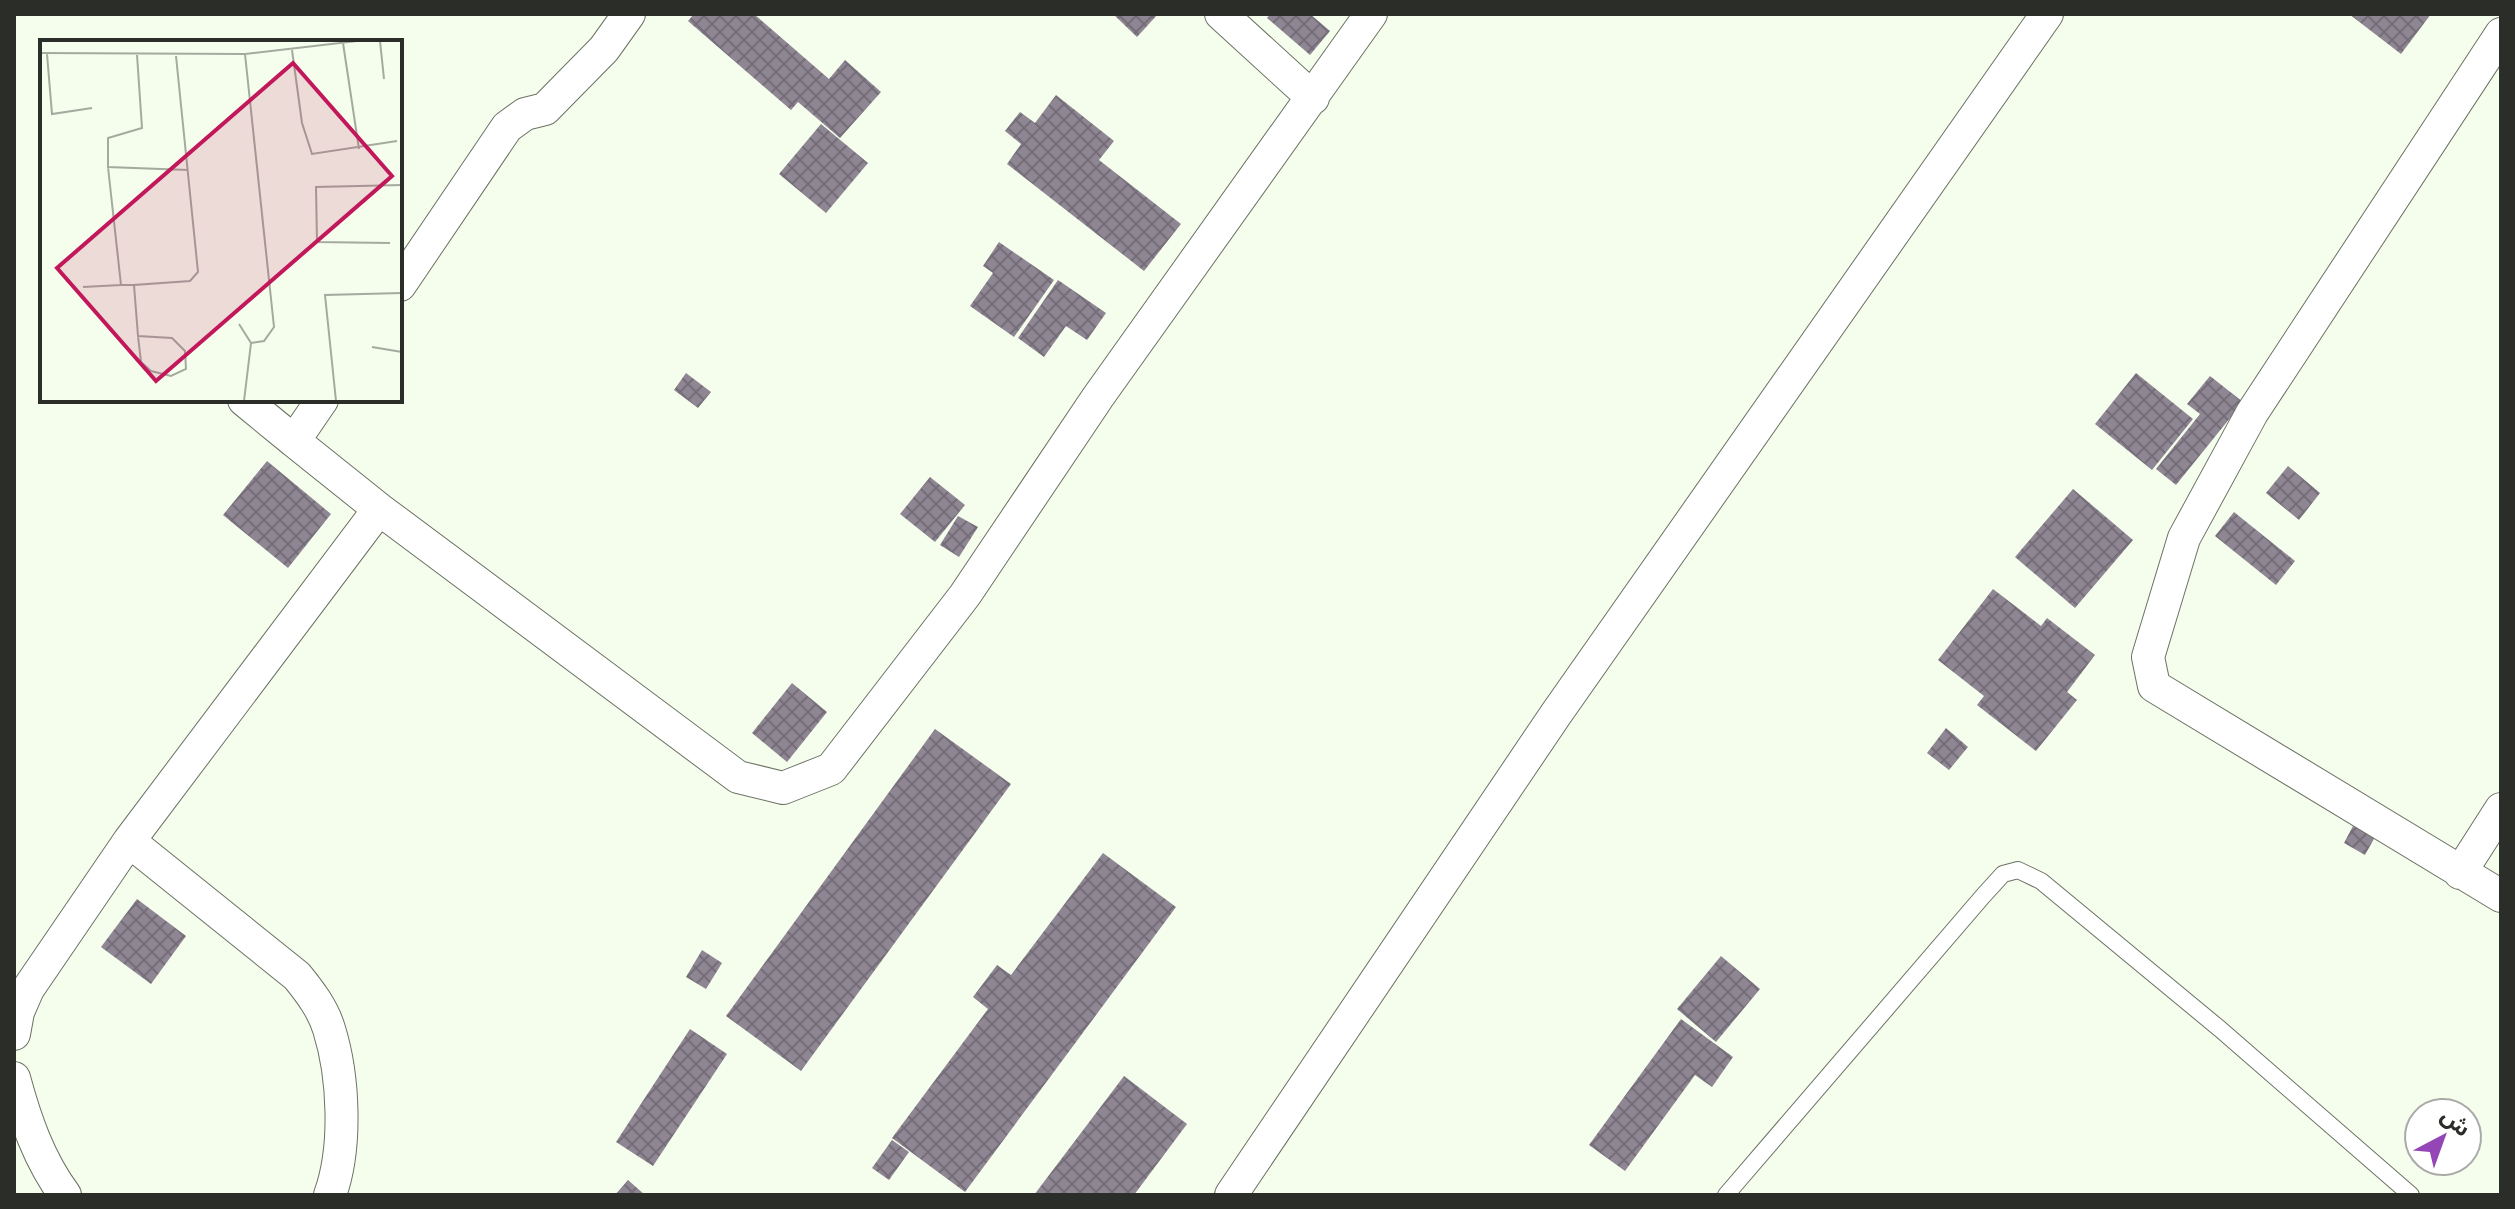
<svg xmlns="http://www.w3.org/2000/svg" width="2515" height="1209" viewBox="0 0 2515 1209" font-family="'Varela Round','Noto Sans Arabic',sans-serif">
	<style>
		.building { fill: url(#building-cross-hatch) }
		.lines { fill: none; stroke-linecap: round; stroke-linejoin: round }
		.lane-casing { stroke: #6b7264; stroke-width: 18 }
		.street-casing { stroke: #6b7264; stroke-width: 34 }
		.lane { stroke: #fff; stroke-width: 16 }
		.street { stroke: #fff; stroke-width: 32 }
		.inset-road { fill: none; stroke: #a4aa9e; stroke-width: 2 }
		.view { fill: #c2185b; fill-opacity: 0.15; stroke: #c2185b; stroke-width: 4 }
		.inset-edge { fill: none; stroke: #2a2d28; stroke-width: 4 }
	</style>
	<defs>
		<pattern id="building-cross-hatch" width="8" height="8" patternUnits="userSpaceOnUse" patternTransform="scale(2)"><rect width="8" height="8" fill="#8f8694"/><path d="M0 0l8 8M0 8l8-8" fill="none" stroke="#756e79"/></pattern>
	</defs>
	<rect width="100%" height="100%" fill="#f5fded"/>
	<path class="building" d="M694 14H754L829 79 845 60 881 92 840 138 798 102 791 110 688 21Z
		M1113 14H1158L1137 37Z
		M1270 14H1310L1330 31 1310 55 1267 18Z
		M2349 14H2431L2401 54Z
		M1056 95 1114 141 1099 160 1181 224 1144 271 1007 164 1021 144 1005 131 1020 112 1035 123Z
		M821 124 868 163 826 213 779 174Z
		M999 242 1054 280 1014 337 970 306 993 273 983 266Z
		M1058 280 1106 313 1087 340 1066 326 1044 357 1018 338Z
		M686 373 711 392 698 408 674 390Z
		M2136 373 2193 419 2152 470 2095 424Z
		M2210 376 2243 402 2176 485 2156 469 2200 414 2187 404Z
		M267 461 331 514 288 568 223 515Z
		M2288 466 2320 493 2299 520 2266 493Z
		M930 477 965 505 935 542 900 514Z
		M2073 489 2133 540 2075 608 2015 557Z
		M2234 512 2295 561 2276 585 2215 536Z
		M958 516 978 527 959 557 940 545Z
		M1993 589 2041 626 2047 618 2095 655 2067 692 2077 700 2036 751 1977 705 1984 696 1938 660Z
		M792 683 827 712 787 762 752 733Z
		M1946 728 1968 747 1949 770 1927 753Z
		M935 729 1011 784 801 1071 726 1016Z
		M2353 826 2375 837 2365 855 2344 843Z
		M1103 853 1176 907 965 1192 892 1138 988 1009 973 997 997 965 1011 975Z
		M137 899 186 936 151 984 101 947Z
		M702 950 722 963 706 989 686 977Z
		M1721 956 1760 989 1716 1042 1677 1009Z
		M1681 1019 1733 1057 1712 1087 1695 1075 1625 1171 1589 1145Z
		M690 1029 727 1054 653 1166 616 1142Z
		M1124 1076 1187 1124 1134 1195H1034Z
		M892 1140 909 1152 889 1180 872 1168Z
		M628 1180 645 1195H615Z"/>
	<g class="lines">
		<defs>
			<path id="lane" d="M1726 1195 1983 896 2003 874 2018 870 2041 881 2220 1029 2411 1195"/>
			<path id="street" d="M1221 14 1313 98
				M2501 34 2252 413 2184 538 2148 657 2154 686 2501 896
				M400 285 507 127 525 114 545 109 604 49 629 14
				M244 400 294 441
				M322 400 294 441 379 509
				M2460 873 2501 809
				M14 1034 18 1012 28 989 129 841
				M14 1078C25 1119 39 1160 65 1195
				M330 1195C347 1148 344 1077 329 1029 323 1009 310 992 297 976L129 841 379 509 738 777 783 788 831 769 965 595 1098 397 1371 14
				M1231 1195 1556 714 2047 14"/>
		</defs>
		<use href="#lane" class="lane-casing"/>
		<use href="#street" class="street-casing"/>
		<use href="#lane" class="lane"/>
		<use href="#street" class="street"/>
	</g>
	<g transform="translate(40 40)">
		<rect width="362" height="362" fill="#f5fded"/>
		<path class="inset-road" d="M340 1 344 39M303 3 319 109M252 10 262 83 272 114 357 101M0 13 205 14 317 1M7 14 12 74 52 68M205 14 234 287 224 301 211 303M97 15 102 88 68 98V127L148 130M68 127 81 245H94M350 203 277 202 276 147 362 145M43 247 81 245M199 284 211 303 204 361M98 296 101 322 111 331 131 336 146 329 145 311 132 298 98 296 94 245 150 241 158 232 136 16M332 307 362 312M296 361 285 255 362 253"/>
		<path class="view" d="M253 23 352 136 116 341 17 228Z"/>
		<rect width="362" height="362" class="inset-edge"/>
	</g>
	<rect width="2515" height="1209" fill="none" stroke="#2a2d28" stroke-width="32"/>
	<g transform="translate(2443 1137) rotate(41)"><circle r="38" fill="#ffffff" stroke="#aaaba9" stroke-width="2"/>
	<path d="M0-6L14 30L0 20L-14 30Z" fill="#9546b6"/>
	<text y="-12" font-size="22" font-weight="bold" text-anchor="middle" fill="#2a2d28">ش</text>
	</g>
</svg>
